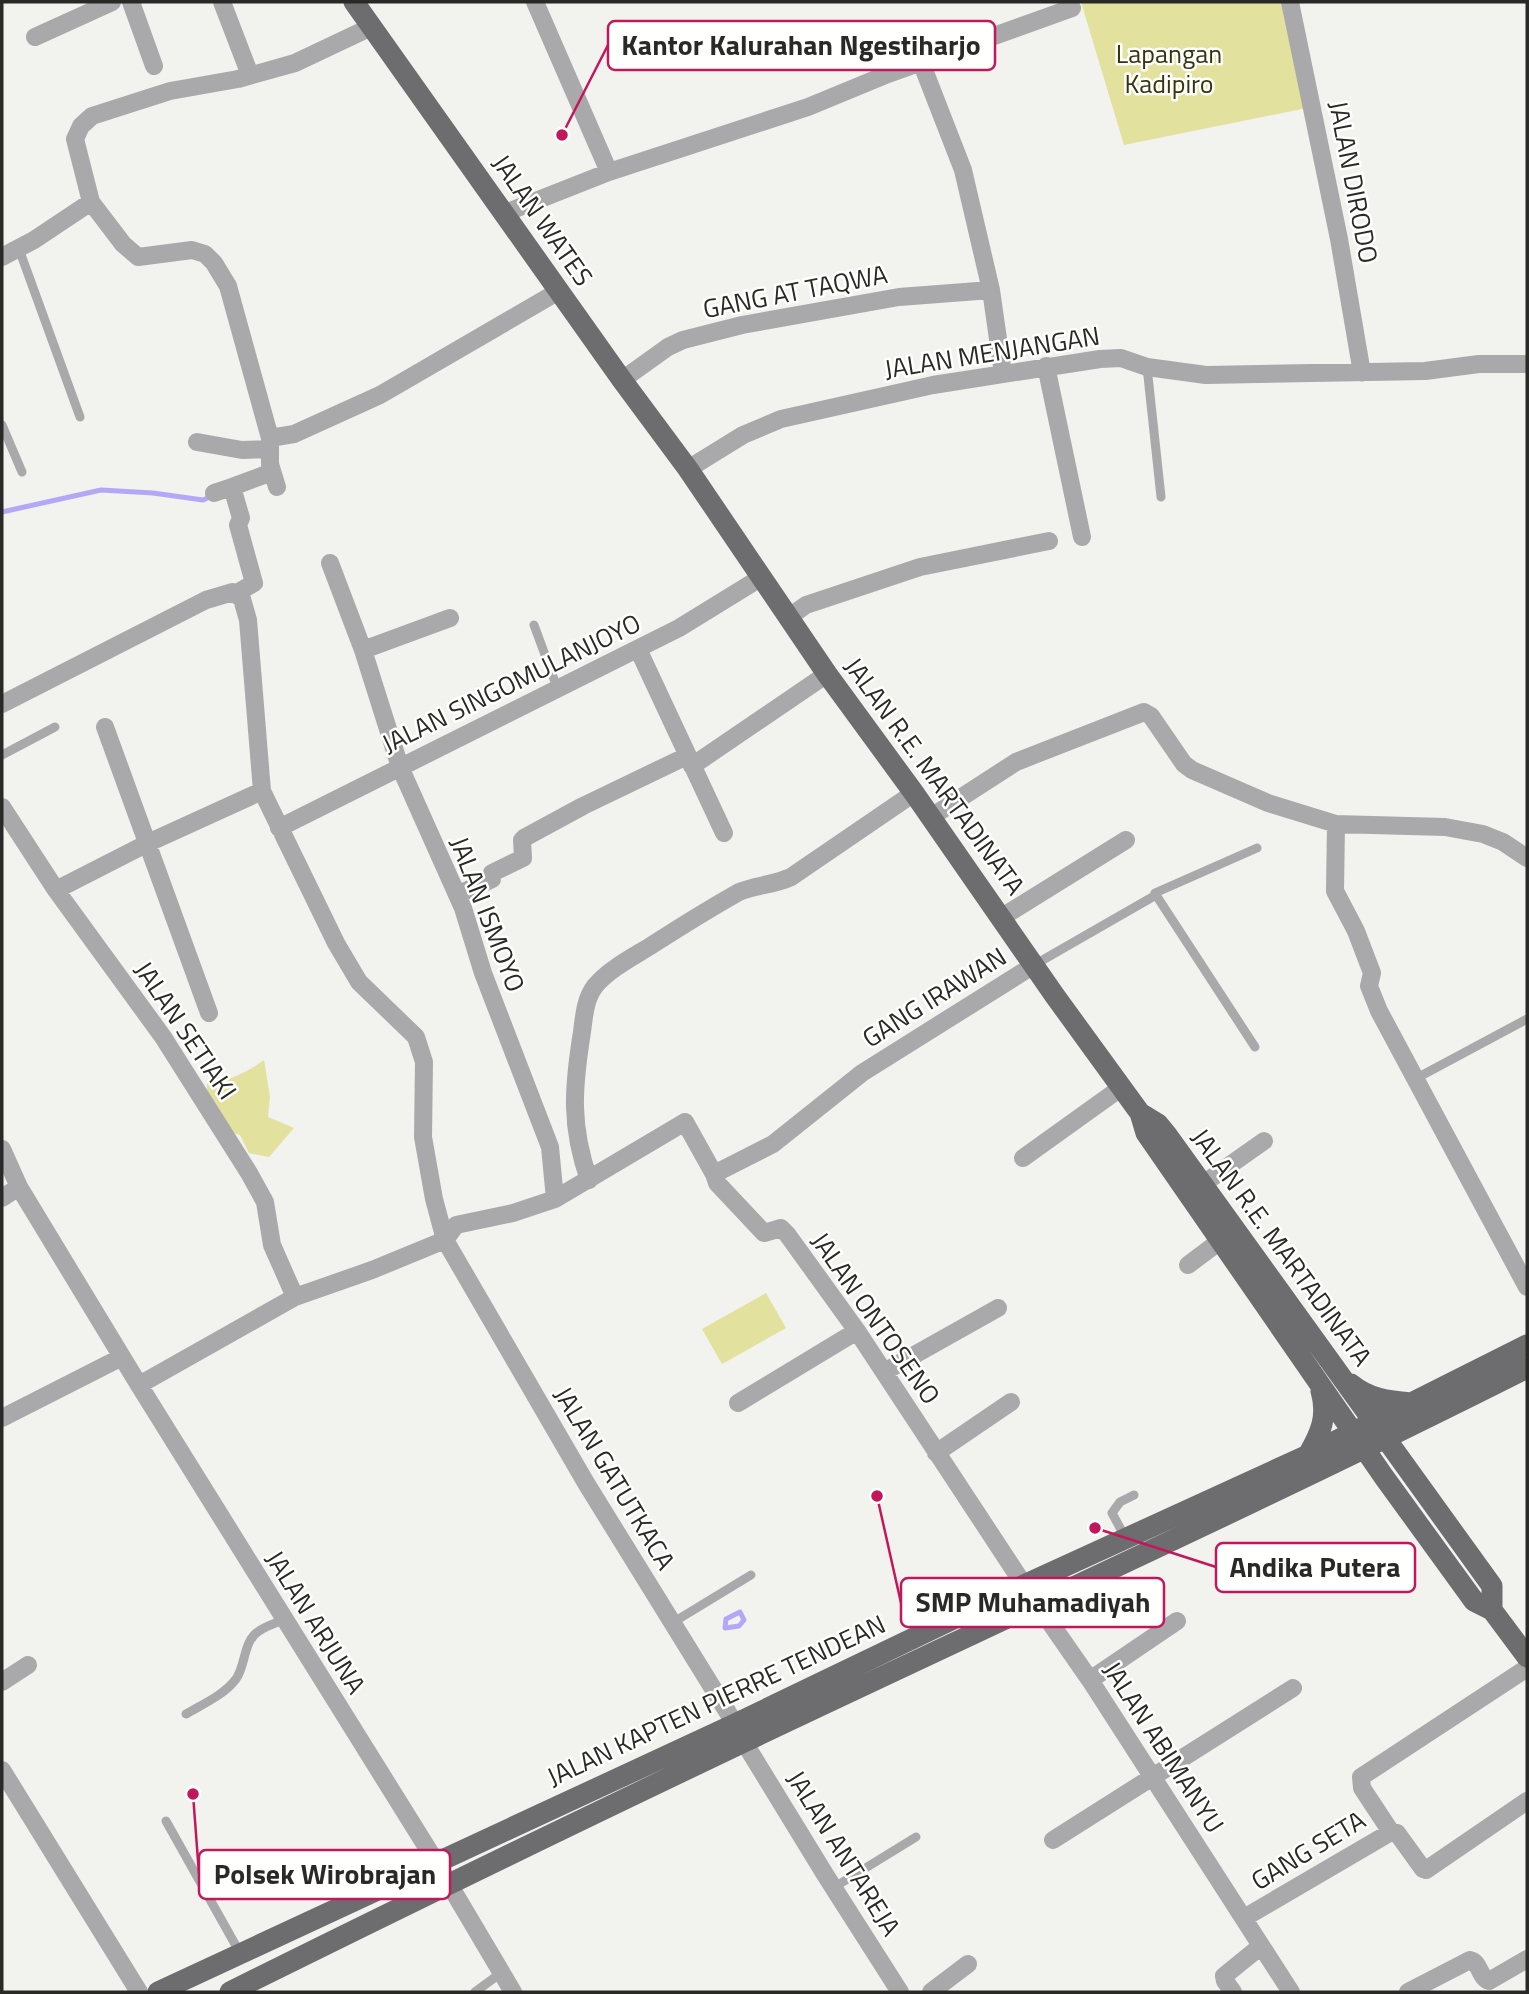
<svg xmlns="http://www.w3.org/2000/svg" width="1529" height="1994" viewBox="0 0 1529 1994" font-family="'Titillium Web',sans-serif">
	<style>
		.green { fill: #e2e19e }
		.lines { fill: none; stroke-linecap: round; stroke-linejoin: round }
		.stream { stroke: #b3a8f5; stroke-width: 5 }
		.lane { stroke: #a9a9ab; stroke-width: 9 }
		.street { stroke: #a9a9ab; stroke-width: 18 }
		.primary { stroke: #6d6d70; stroke-width: 21 }
		.labels { text-anchor: middle; dominant-baseline: central; stroke-width: 5; stroke-linejoin: round; paint-order: stroke }
		.park-label { font-size: 26px; fill: #36350f; stroke: #fffffe }
		.street-label { font-size: 26px; fill: #292927; stroke: #fffffe }
		.leader { fill: none; stroke: #c2185b; stroke-width: 2.5 }
		.callout-dot { fill: #c2185b; stroke: #fffffe; stroke-width: 2.5 }
		.callout { fill: #fffffe; stroke: #c2185b; stroke-width: 2.5 }
		.callout-label { font-size: 28px; text-anchor: middle; font-weight: bold; fill: #292927 }
	</style>
	<rect width="100%" height="100%" fill="#f2f2ee"/>
	<path class="green" d="M1081 2H1283L1312 107 1124 145Z
		M264 1060 270 1097 268 1117 294 1128 269 1157 249 1153 240 1135 220 1129 207 1091V1083C230 1081 246 1073 264 1060Z
		M766 1293 786 1328 722 1364 702 1329Z"/>
	<g class="lines">
		<path class="stream" d="M2 512 101 490 153 493 203 500 212 496
			M740 1612 744 1620 739 1626 725 1628 726 1619Z"/>
		<path class="lane" d="M19 249 80 417
			M1147 367 1161 497
			M2 425 22 472
			M534 625 558 690
			M2 755 55 727
			M1156 895 1255 1047
			M1034 965 1156 895 1155 893 1257 848
			M1415 1079 1527 1019
			M1125 1537 1112 1513 1120 1502 1134 1495
			M672 1623 751 1575
			M186 1714C203 1704 224 1695 236 1679 246 1665 243 1641 259 1631 266 1626 275 1623 284 1620
			M166 1821 240 1953
			M833 1888 916 1837
			M475 1992 501 1973"/>
		<path class="street" d="M131 2 154 66
			M222 2 250 75
			M535 2 609 172
			M1290 2 1339 239 1362 373
			M35 37 112 2
			M921 62 963 170 991 290 1003 374
			M505 213 609 172 808 107 888 74 1072 8
			M2 257 34 240 91 202
			M1046 366 1082 537
			M622 380 668 347 683 340 742 325 899 297 991 290
			M270 438 294 434 380 395 559 291
			M197 442 242 450 269 449
			M688 469 743 435 781 419 933 385 1100 359 1121 358 1147 367 1206 375 1425 371 1479 364H1527
			M277 487 270 464V438L228 286 214 263 205 254 192 250 138 257 123 244 91 202 75 139 81 126 92 116 170 91 238 79 295 63 371 27
			M214 493 232 487
			M330 563 363 650 400 767 463 908 483 973 550 1147 555 1199
			M237 593 254 583 238 525 241 518 232 487 272 472
			M789 617 806 605 920 567 1049 541
			M638 649 724 833
			M363 650 450 618
			M2 704 206 600 233 592 242 599 248 620 262 791 336 943 359 982 416 1037 424 1062 423 1137 434 1199 445 1240 586 1483 735 1724 744 1742 826 1876 900 1992
			M105 727 209 1013
			M692 766 827 674
			M2 807 56 890 163 1037 249 1173 265 1202 272 1245 295 1297
			M931 817 1016 762 1144 712 1151 716 1184 764 1192 770 1268 803 1336 824 1445 827 1483 834 1503 842 1527 858
			M1336 824 1335 891 1356 931 1372 973 1369 986 1379 1011 1527 1287
			M279 828 679 628 762 577
			M56 890 148 843 262 791
			M457 895 492 879V873L523 858 522 840 524 838 583 806 687 756
			M1002 917 1126 840
			M2 1149 19 1187 139 1385 436 1862 513 1992
			M1023 1158 1122 1087
			M714 1174 773 1144 862 1073 1034 965
			M589 1180C570 1126 573 1088 582 1032 584 1017 585 999 595 986 609 969 633 957 652 945 680 927 709 909 739 892 756 885 774 885 791 877L914 793
			M1203 1184 1264 1141
			M2 1198 19 1187
			M445 1240 456 1225 513 1213 555 1199 685 1122 714 1174 717 1183 764 1233 781 1228 787 1234 857 1331 1024 1585 1090 1680 1291 1992
			M1188 1265 1220 1241
			M884 1372 998 1308
			M139 1385 295 1297 372 1270 445 1240
			M738 1403 857 1331
			M2 1418 122 1357
			M936 1453 1011 1402
			M1090 1680 1177 1621
			M2 1682 28 1665
			M2 1770 139 1992
			M1391 1832 1362 1788 1361 1777 1527 1668
			M1053 1840 1293 1688
			M1244 1918 1391 1832 1397 1833 1423 1869 1426 1870 1527 1801
			M931 1992 968 1964
			M1233 1992 1225 1981 1224 1976 1261 1946
			M1408 1992 1470 1960C1480 1962 1479 1977 1489 1981L1527 1959"/>
		<path class="primary" d="M354 2 622 380 688 469 827 674 914 793 1055 996 1140 1113 1146 1133 1384 1477 1474 1601 1492 1610 1527 1657
			M1140 1113 1158 1124 1167 1135 1492 1586V1610
			M1351 1384C1369 1399 1389 1401 1411 1403
			M1308 1455C1321 1433 1328 1416 1321 1391
			M158 1992 735 1724 1024 1585 1308 1455 1527 1345
			M230 1992C401 1907 572 1824 744 1742 1005 1618 1269 1498 1527 1368"/>
	</g>
	<g class="labels">
		<g class="park-label">
			<text x="1169" y="53">Lapangan<tspan x="1169" dy="30">Kadipiro</tspan></text>
		</g>
		<g class="street-label">
			<text transform="translate(1354 182) rotate(79)">JALAN DIRODO</text>
			<text transform="translate(543 220) rotate(55)">JALAN WATES</text>
			<text transform="translate(795 291) rotate(-11)">GANG AT TAQWA</text>
			<text transform="translate(992 352) rotate(-9)">JALAN MENJANGAN</text>
			<text transform="translate(511 683) rotate(-26)">JALAN SINGOMULANJOYO</text>
			<text transform="translate(935 776) rotate(54)">JALAN R.E. MARTADINATA</text>
			<text transform="translate(488 914) rotate(69)">JALAN ISMOYO</text>
			<text transform="translate(934 997) rotate(-32)">GANG IRAWAN</text>
			<text transform="translate(186 1030) rotate(56)">JALAN SETIAKI</text>
			<text transform="translate(1282 1247) rotate(54)">JALAN R.E. MARTADINATA</text>
			<text transform="translate(876 1318) rotate(55)">JALAN ONTOSENO</text>
			<text transform="translate(615 1478) rotate(59)">JALAN GATUTKACA</text>
			<text transform="translate(316 1622) rotate(58)">JALAN ARJUNA</text>
			<text transform="translate(716 1700) rotate(-25)">JALAN KAPTEN PIERRE TENDEAN</text>
			<text transform="translate(1164 1747) rotate(57)">JALAN ABIMANYU</text>
			<text transform="translate(1308 1850) rotate(-31)">GANG SETA</text>
			<text transform="translate(844 1853) rotate(58)">JALAN ANTAREJA</text>
		</g>
	</g>
	<path class="leader" d="M562 135L608 45M1095 1528L1216 1567M877 1496L901 1603M193 1794L199 1874"/>
	<g class="callout-dot">
		<circle cx="562" cy="135" r="7"/>
		<circle cx="1095" cy="1528" r="7"/>
		<circle cx="877" cy="1496" r="7"/>
		<circle cx="193" cy="1794" r="7"/>
	</g>
	<g class="callout">
		<rect x="608" y="21" width="387" height="49" rx="7"/>
		<rect x="1216" y="1543" width="199" height="49" rx="7"/>
		<rect x="901" y="1578" width="263" height="49" rx="7"/>
		<rect x="199" y="1850" width="251" height="49" rx="7"/>
	</g>
	<g class="callout-label">
		<text x="801" y="55">Kantor Kalurahan Ngestiharjo</text>
		<text x="1315" y="1577">Andika Putera</text>
		<text x="1033" y="1612">SMP Muhamadiyah</text>
		<text x="325" y="1884">Polsek Wirobrajan</text>
	</g>
	<rect width="1529" height="1994" fill="none" stroke="#292927" stroke-width="7"/>
</svg>
